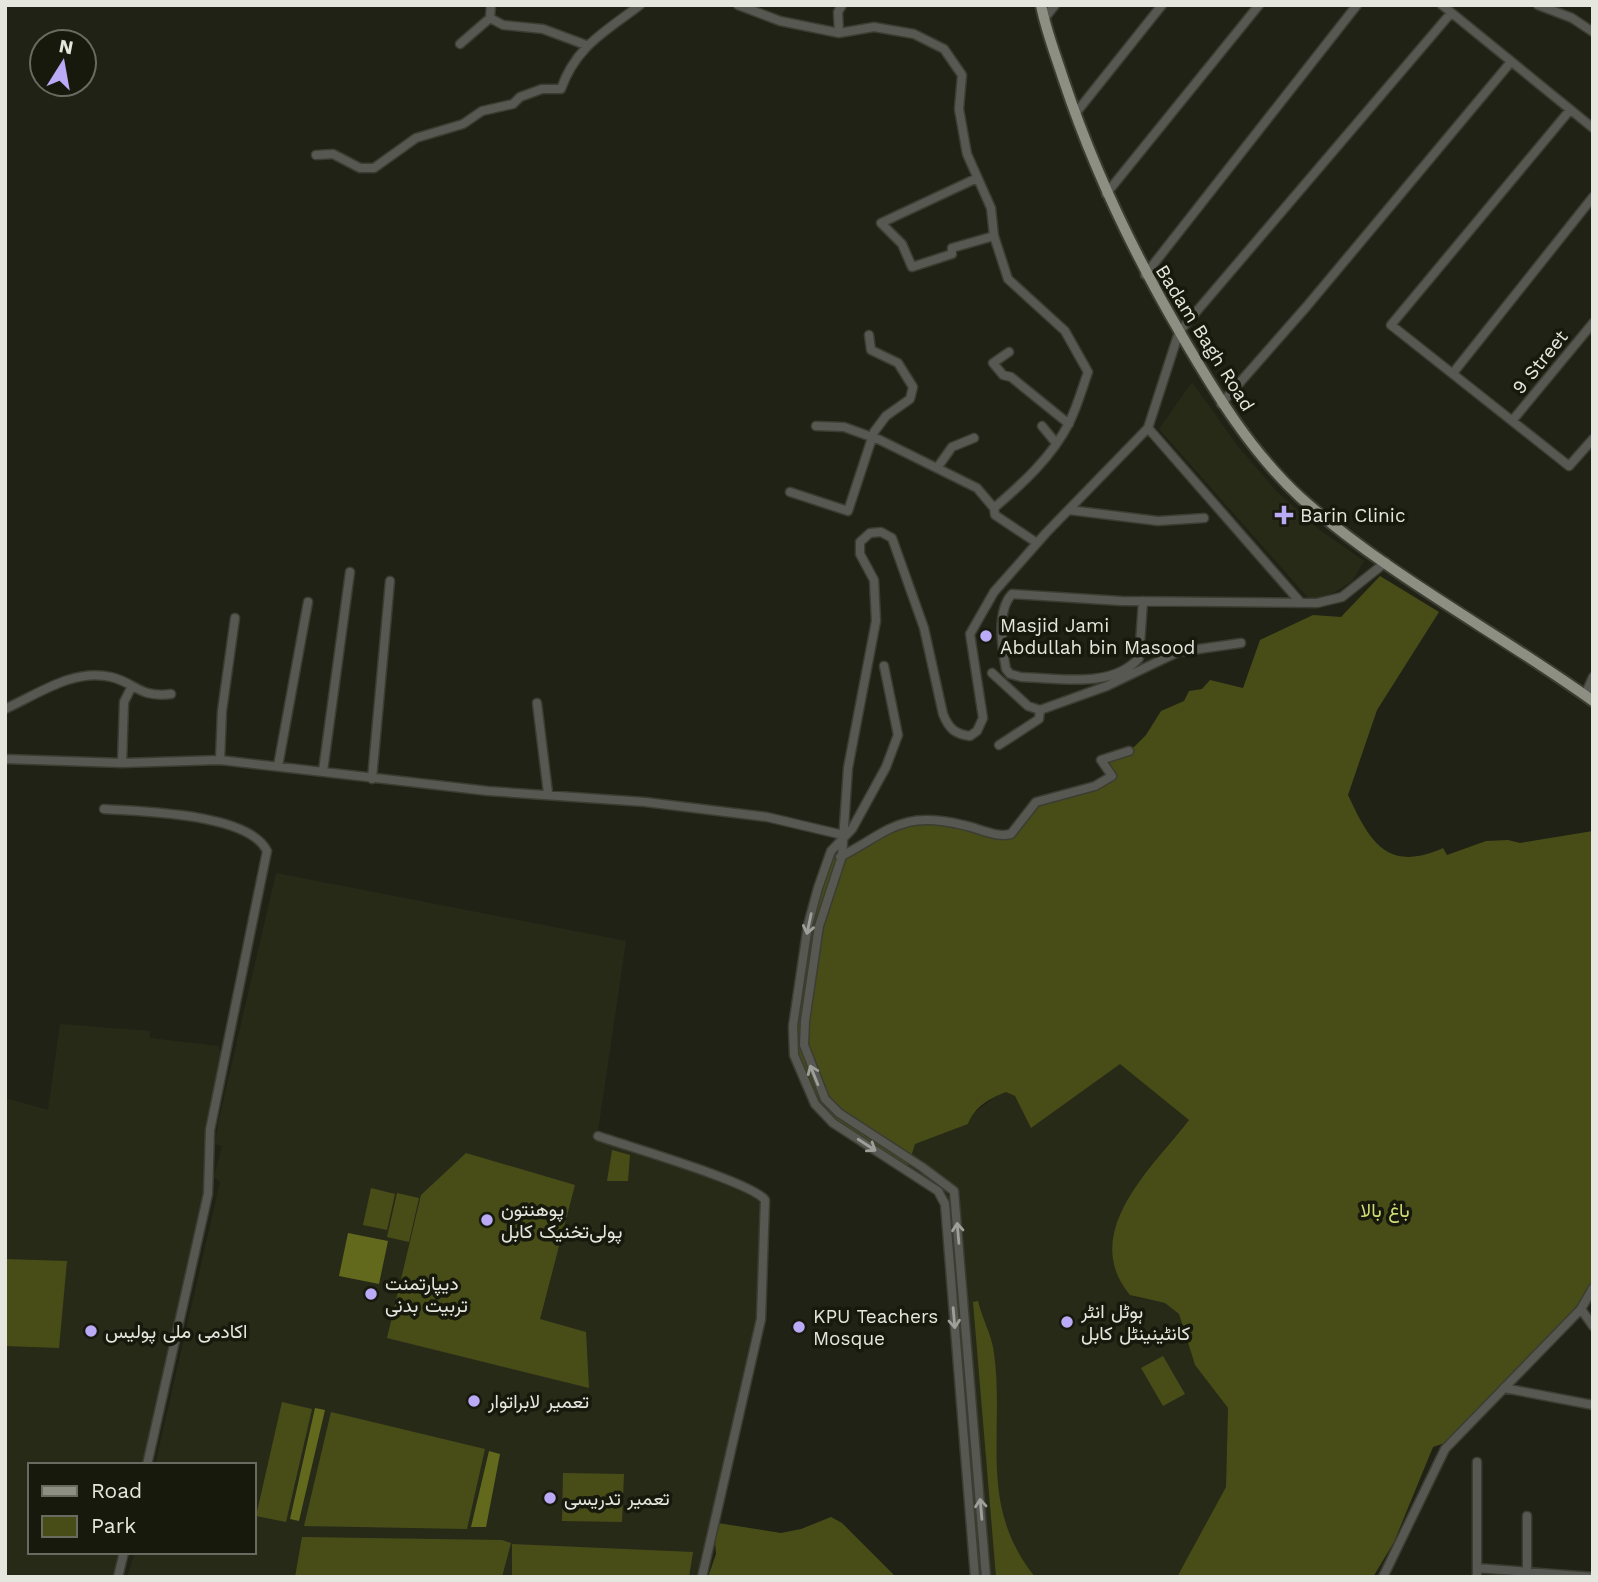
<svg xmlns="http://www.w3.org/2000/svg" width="1598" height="1582" viewBox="0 0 1598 1582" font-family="'Work Sans',Vazirmatn,sans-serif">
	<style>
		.built { fill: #282a18 }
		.green { fill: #484d18 }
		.water { fill: #62691d }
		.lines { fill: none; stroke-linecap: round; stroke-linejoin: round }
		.minor-casing { stroke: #3c3d32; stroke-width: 11 }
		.major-casing { stroke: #3c3d32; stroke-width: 14 }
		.minor { stroke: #575852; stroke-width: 8 }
		.major { stroke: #8d8f82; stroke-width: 10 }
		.oneway { stroke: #9e9f98 }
		.poi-dot { fill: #bbaaf6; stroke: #17190d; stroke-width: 2.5 }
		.labels { text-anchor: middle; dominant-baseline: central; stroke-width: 7; stroke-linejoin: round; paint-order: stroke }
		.street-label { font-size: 19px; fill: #e5e6de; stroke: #17190d }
		.poi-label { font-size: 19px; fill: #e5e6de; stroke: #17190d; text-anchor: start }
		.park-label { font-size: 19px; fill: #d1dd76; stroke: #17190d }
	</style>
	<rect width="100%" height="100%" fill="#212216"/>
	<path class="built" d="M1192 382 1237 445 1277 492 1321 531 1364 561 1352 581 1335 592 1311 601 1159 429Z
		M276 873 626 941 597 1138 756 1195 763 1202 761 1300 700 1577H127L135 1552H254V1465H155L220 1182 214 1177 222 1146 215 1144 219 1119Z
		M60 1024 150 1031V1038L219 1046V1050L226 1051 210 1130V1182L147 1465H30V1552H124L118 1577H5V1098L48 1110Z
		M1120 1063 1189 1120 1164 1149 1135 1297 1165 1303 1179 1314 1195 1365 1228 1408 1226 1487 1177 1577H975L945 1204 938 1191 907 1170 915 1144 968 1124 972 1114 998 1095 1006 1092 1015 1096 1031 1128Z"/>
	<path class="green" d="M1380 576 1439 612 1377 710 1348 795C1370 842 1387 873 1443 848L1447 855 1486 841 1508 840 1520 843 1593 831V1284L1556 1333 1445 1443 1433 1447 1394 1542 1373 1577H1177L1226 1487 1228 1408 1195 1365 1179 1314 1165 1303 1130 1295C1078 1233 1153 1167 1189 1120L1120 1064 1031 1128 1015 1096 1006 1092C990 1098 974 1107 968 1124L915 1144 907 1170 833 1123 815 1104 794 1055 793 1026 808 925 828 859 842 856 918 820 1007 836 1036 802 1111 776 1101 760 1134 747 1146 735 1161 711 1184 701 1189 691 1202 689 1210 680 1243 688 1260 640 1313 615 1341 617Z
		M612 1150 630 1155 628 1181H607Z
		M466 1153 575 1185 540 1319 586 1332 589 1388 387 1338 421 1195Z
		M371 1188 395 1194 387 1230 363 1225Z
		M397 1193 419 1198 409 1242 387 1237Z
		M5 1259 67 1261 59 1348 5 1346Z
		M978 1301C982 1318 992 1336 994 1353 1005 1434 977 1505 1035 1577H996L973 1302Z
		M1163 1356 1185 1394 1163 1406 1141 1368Z
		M282 1402 312 1409 286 1522 256 1516Z
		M331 1412 485 1449 467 1529 304 1526Z
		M563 1473 624 1474 622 1522 562 1521Z
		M831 1517 842 1523 896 1577H708L716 1554 714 1529 718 1523 781 1533 801 1529Z
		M302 1537 502 1540 511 1543 502 1577H295Z
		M512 1544 693 1552 689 1577H512Z"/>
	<path class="water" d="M348 1233 388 1241 379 1284 339 1276Z
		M315 1408 325 1410 299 1521 290 1519Z
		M489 1451 500 1454 486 1527H471Z"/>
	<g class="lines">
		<defs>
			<path id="minor" d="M738 5 780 21 839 33 874 27 914 34 944 49 962 75 959 109 967 154 991 208 994 236 1008 279 1065 331 1088 372C1082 389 1077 407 1069 423 1052 457 1022 484 994 508L995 515 1037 543
				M1442 5 1593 128
				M1538 5 1572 18 1593 32
				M490 18 503 25 543 29 586 45
				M1044 19 1055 5
				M839 33 838 12 842 5
				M460 44 490 18 491 5
				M1570 110 1391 325 1569 466 1593 439
				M1075 114 1162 5
				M316 155 333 154 360 168H374L416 138 463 124 482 111 513 104 520 97 542 89H561C576 46 605 32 640 5
				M975 179 881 223 902 244 912 267 952 254V248L994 236
				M1106 194 1259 5
				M1145 275 1357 5
				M1009 352 993 363 1003 375 1011 377 1069 424
				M1453 373 1593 197
				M1221 404 1307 306 1510 63
				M1512 421 1593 323
				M816 426 844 427 880 440 977 488 994 508
				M1042 426 1056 443
				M1148 428 1301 603
				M937 468 952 447 974 438
				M790 492 848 511 874 432 886 416 910 399 913 387 898 363 871 350 869 335
				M1069 510 1158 521 1204 518
				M1143 601 1139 658C1112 689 1058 678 1021 677L1010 674 1006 669C1002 648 996 611 1012 594L1121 601 1317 603 1342 597 1386 562
				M884 666 898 735 886 767 852 829 831 851 818 888 808 925 793 1026 794 1055 815 1104 833 1123 938 1191 945 1204 975 1577
				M992 673 1028 706 1040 710 1107 686 1178 652 1241 643
				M1585 695 1593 677
				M537 703 548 793
				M5 709C38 694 74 668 111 677 136 683 139 698 171 694
				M999 745 1039 719 1040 710
				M5 759 122 763 220 760 488 791 645 802 767 817 843 835
				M220 760 222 711 235 618
				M122 763 124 702 131 688
				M278 766 308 602
				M323 771 350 572
				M372 779 390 581
				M104 809C143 812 249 813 267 851L210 1130 208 1194 147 1465
				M840 857C890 831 900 810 963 825 979 828 995 838 1011 834L1036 802 1095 786 1112 776 1101 760 1129 751
				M598 1136C626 1146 752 1182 765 1200L761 1319 702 1577
				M1581 1309 1593 1326
				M1504 1388 1593 1405
				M1477 1462V1577
				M1527 1516V1571
				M1477 1568 1593 1577
				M118 1577 124 1552
				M986 1577 954 1191 922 1167 839 1113 825 1099 804 1045 805 1021 819 926 842 856 848 768 876 621 874 580 860 554V542L870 533 881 532 892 538 924 628 943 714C949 729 955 734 970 736L977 731 983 718 970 634 994 592 1046 533 1148 428 1179 332 1451 13
				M1383 1577 1445 1449 1581 1309 1593 1288"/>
			<path id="major" d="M1041 5C1046 31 1056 56 1064 81 1094 171 1134 254 1182 336 1216 394 1251 452 1301 498 1389 576 1497 632 1593 701"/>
		</defs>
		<use href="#minor" class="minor-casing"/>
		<use href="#major" class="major-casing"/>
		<use href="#minor" class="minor"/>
		<use href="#major" class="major"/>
	</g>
	<defs><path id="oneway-shaft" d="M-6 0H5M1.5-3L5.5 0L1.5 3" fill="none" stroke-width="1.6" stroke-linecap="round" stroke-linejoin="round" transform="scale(1.75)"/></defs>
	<g class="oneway">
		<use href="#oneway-shaft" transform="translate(809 924) rotate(102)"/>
		<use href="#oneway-shaft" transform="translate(814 1075) rotate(-112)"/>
		<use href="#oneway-shaft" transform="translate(867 1145) rotate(33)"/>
		<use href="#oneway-shaft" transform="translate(958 1233) rotate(-95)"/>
		<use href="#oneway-shaft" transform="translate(954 1318) rotate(85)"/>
		<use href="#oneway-shaft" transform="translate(981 1509) rotate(-95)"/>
	</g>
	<g class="poi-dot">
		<path d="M1280.5 504.5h7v7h7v7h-7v7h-7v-7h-7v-7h7z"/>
		<circle cx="986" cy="636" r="7"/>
		<circle cx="487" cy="1220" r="7"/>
		<circle cx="371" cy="1294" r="7"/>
		<circle cx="1067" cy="1322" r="7"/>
		<circle cx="799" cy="1327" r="7"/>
		<circle cx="91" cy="1331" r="7"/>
		<circle cx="474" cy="1401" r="7"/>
		<circle cx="550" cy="1498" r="7"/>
	</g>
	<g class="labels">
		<g class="street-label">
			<text transform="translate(1205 338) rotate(58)">Badam Bagh Road</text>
			<text transform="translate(1540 362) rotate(-51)">9 Street</text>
		</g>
		<g class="poi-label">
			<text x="1300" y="515">Barin Clinic</text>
			<text x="1000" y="625">Masjid Jami<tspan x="1000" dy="22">Abdullah bin Masood</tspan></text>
			<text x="501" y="1209">پوهنتون<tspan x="501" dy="22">پولی‌تخنیک کابل</tspan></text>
			<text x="385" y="1283">دیپارتمنت<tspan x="385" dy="22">تربیت بدنی</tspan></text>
			<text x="1081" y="1311">ہوٹل انٹر<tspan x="1081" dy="22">کانٹینینٹل کابل</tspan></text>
			<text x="813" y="1316">KPU Teachers<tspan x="813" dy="22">Mosque</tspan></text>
			<text x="105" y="1331">اکادمی ملی پولیس</text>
			<text x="488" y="1401">تعمیر لابراتوار</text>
			<text x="564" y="1498">تعمیر تدریسی</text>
		</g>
		<g class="park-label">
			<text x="1385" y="1210">باغ بالا</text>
		</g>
	</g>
	<rect width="1598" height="1582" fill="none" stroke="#e5e6de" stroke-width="14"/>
	<rect x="28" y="1463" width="228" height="91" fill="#17190d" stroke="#696b61" stroke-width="2"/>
	<rect x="42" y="1486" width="35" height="10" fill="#8d8f82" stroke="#696b61" stroke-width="2"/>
	<text x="91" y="1498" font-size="21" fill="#e5e6de">Road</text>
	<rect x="42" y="1516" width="35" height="21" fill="#484d18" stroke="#696b61" stroke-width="2"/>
	<text x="91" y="1533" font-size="21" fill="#e5e6de">Park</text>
	<g transform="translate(63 63) rotate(11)"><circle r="33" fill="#17190d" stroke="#696b61" stroke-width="2"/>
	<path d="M0-5L12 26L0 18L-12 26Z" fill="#bbaaf6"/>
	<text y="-10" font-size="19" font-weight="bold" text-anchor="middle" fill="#e5e6de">N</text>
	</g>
</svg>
